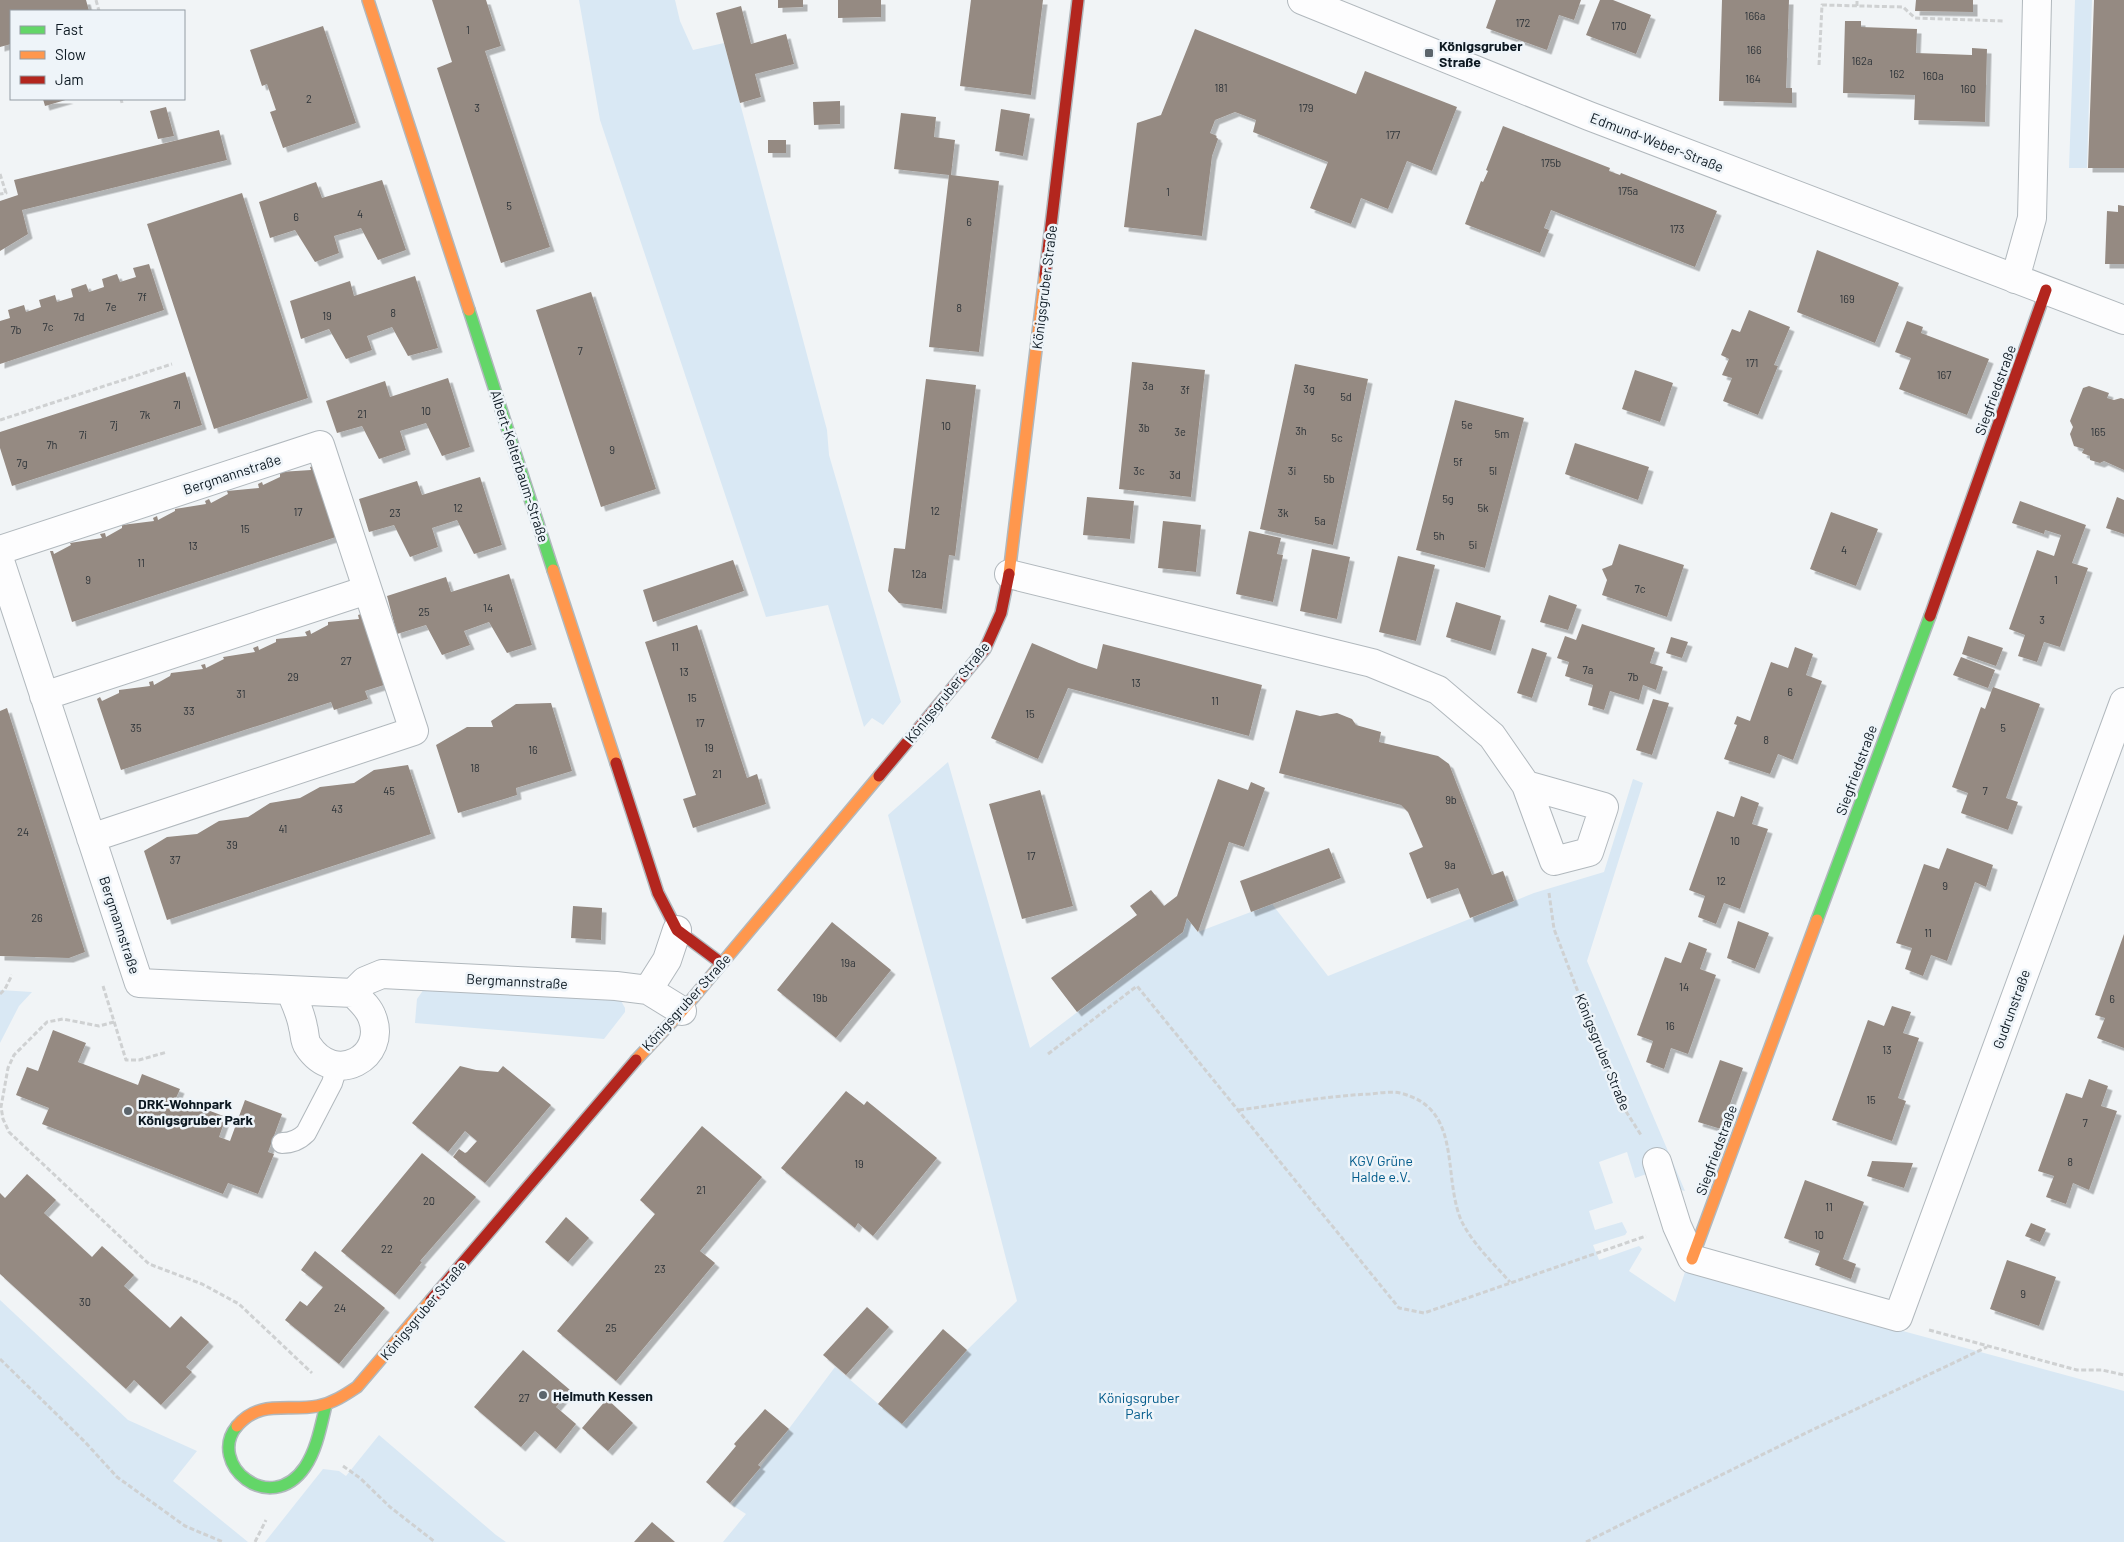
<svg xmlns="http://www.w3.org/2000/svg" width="2124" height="1542" viewBox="0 0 2124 1542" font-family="Barlow,sans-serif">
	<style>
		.green { fill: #d9e8f4 }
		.building { fill: #958a82; filter: url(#shadow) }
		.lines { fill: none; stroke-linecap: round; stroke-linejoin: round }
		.lane-casing { stroke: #b1b8bd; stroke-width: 22 }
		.street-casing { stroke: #b1b8bd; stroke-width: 30 }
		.fast-casing { stroke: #b1b8bd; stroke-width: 14 }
		.slow-casing { stroke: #b1b8bd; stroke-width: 14 }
		.jam-casing { stroke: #b1b8bd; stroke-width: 14 }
		.path { stroke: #cfd1d2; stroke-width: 3; stroke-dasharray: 5 2.5; stroke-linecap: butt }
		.lane { stroke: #fdfdfe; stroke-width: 20 }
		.street { stroke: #fdfdfe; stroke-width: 28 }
		.fast { stroke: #63d668; stroke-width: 11 }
		.slow { stroke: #ff974d; stroke-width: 11 }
		.jam { stroke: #b3261e; stroke-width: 11 }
		.poi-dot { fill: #5c656c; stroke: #eef4f9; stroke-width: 2 }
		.labels { text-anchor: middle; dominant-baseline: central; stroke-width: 5; stroke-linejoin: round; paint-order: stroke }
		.number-label { font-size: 11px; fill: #2e3439 }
		.poi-label { font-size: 14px; font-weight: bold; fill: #0c1821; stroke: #eef4f9; text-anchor: start }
		.street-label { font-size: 14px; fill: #0c1821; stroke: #eef4f9 }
		.park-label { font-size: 14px; fill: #005a8a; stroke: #eef4f9 }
	</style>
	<defs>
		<filter id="shadow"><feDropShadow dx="4.5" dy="4.5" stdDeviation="0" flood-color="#0004"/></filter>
	</defs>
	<rect width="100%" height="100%" fill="#f1f4f6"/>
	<path class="green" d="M579 0H675L680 21 693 50 724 43 827 430 829 455 901 702 883 725 872 718 864 727 828 605 766 617 600 120Z
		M2075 0H2092L2087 168H2069Z
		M948 762 1030 1048 1183 932 1187 918 1198 932 1272 904 1328 976 1534 893 1604 872 1633 779 1643 783 1587 961 1685 1191 1672 1188 1664 1168 1635 1178 1627 1152 1599 1162 1613 1203 1589 1211 1595 1230 1622 1222 1627 1232 1625 1235 1593 1245 1599 1260 1639 1246 1642 1249 1629 1271 1675 1302 1685 1272 2124 1391V1542H723L746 1514 732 1505 835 1367 902 1424 967 1350 1017 1301 956 1066 888 815Z
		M424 989 620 999 625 1008V1012L604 1039 415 1023 417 999Z
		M0 990 32 992 19 1006 0 1043Z
		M0 1300 128 1420 197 1451 173 1481 248 1542H0Z
		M379 1435 496 1535 506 1542H265L323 1469 339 1471 346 1476Z"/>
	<path class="building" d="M0 0H86L89 11H11V44L0 47Z
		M432 0H486L501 46 485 51 550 247 501 263 437 68 452 62Z
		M778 0H803V7L778 8Z
		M838 0H881V17L838 18Z
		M971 0H1043L1031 95 960 86Z
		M1496 0H1581L1574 20 1559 15 1547 50 1486 28Z
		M1600 0H1613L1651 15 1636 54 1586 35Z
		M1722 0H1789L1786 88H1792V103L1719 101Z
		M1916 0H1973V12L1915 11Z
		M2094 0H2124V168H2088Z
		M741 6 751 44 786 34 794 64 755 74 761 97 740 103 716 13Z
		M1845 21H1861V27L1917 29 1916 53 1972 55V48L1987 49 1985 122 1914 120 1915 95 1843 93Z
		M323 26 356 123 283 148 270 112 276 110 267 84 262 86 250 50Z
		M1195 29 1356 94 1365 71 1457 107 1432 171 1407 161 1388 209 1361 198 1351 224 1310 208 1328 162 1253 132 1256 120 1235 112 1215 120 1210 133 1217 136 1216 137 1218 139 1212 156 1202 236 1124 227 1137 123 1161 115Z
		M43 99H69L45 106Z
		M840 101V124L814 125 813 102Z
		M166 107 174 136 158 139 150 111Z
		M1001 109 1030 114 1023 156 995 151Z
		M901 113 936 117 934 137 955 140 951 175 999 181 979 352 929 347 949 175 894 169Z
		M1503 126 1610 168 1609 171 1620 175 1621 173 1717 211 1695 267 1551 210 1544 228 1549 230 1540 253 1465 224 1481 181 1483 182 1488 171 1486 170Z
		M219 130 227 160 22 210 28 234 0 251V201L18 195 14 180Z
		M768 140H786V153H768Z
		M382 180 406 250 378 260 361 228 334 236 339 253 315 262 295 230 270 238 259 202 316 182 322 198Z
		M242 193 308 398 214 429 147 224Z
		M2118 205 2124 206V264H2105L2107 211 2118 212Z
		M1817 250 1899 283 1875 343 1797 312Z
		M149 264 164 310 0 364V321L10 318 8 310 24 305 26 312 41 307 39 300 55 295 57 302 73 297 71 289 86 284 89 292 104 287 102 279 117 274 120 282 136 277 133 268Z
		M415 276 438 348 408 356 392 327 367 336 372 350 346 359 329 329 301 339 290 301 350 281 354 296Z
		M591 292 656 489 601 507 536 310Z
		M1749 310 1790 327 1774 365 1778 366 1758 415 1723 401 1732 378 1722 375 1729 359 1721 355 1732 329 1740 332Z
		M1907 321 1923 327 1921 333 1989 359 1967 415 1899 389 1911 358 1895 352Z
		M1132 362 1205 370 1191 497 1119 489Z
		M1295 364 1368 379 1333 545 1260 529Z
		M1635 370 1673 383 1660 422 1622 409Z
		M185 372 202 425 12 486 0 448V432Z
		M448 378 470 447 442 456 426 423 400 431 406 450 379 459 362 426 337 433 326 401 385 381 390 397Z
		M926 379 976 385 955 556 949 555 942 609 899 603 888 591 894 548 905 549Z
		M2089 386 2109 393 2107 398 2114 400 2121 398 2124 399V470L2104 461 2100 463 2090 460V456L2082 453 2084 449 2074 446 2070 434 2073 427 2070 421 2083 388Z
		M1455 400 1524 418 1485 568 1416 550Z
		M1575 443 1649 467 1638 500 1565 474Z
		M313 466 336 537 72 622 50 551H53L54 554 71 545 70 543 102 538 100 534 105 533 106 537 122 528V525L154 521 153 518 157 516 158 520 175 511V509L206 504 205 501 209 499 211 503 228 494 227 491 259 488 258 484 262 482 263 485 280 477V472L311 470 310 467Z
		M480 477 502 545 474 554 457 520 432 528 438 547 410 557 394 525 369 532 359 499 417 481 422 495Z
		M1087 497 1134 501 1130 539 1083 535Z
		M2117 497 2124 500V534L2106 528Z
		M2020 501 2086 525 2072 563 2088 568 2060 647 2044 642 2037 662 2018 656 2025 635 2009 629 2037 550 2054 556 2061 535 2045 530 2044 534 2012 523Z
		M1831 512 1878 529 1856 586 1810 569Z
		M1163 521 1201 525 1196 572 1158 568Z
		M1249 531 1281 538 1277 554 1283 555 1273 602 1236 594Z
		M1619 544 1684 565 1667 617 1602 595 1607 580 1602 569 1612 565Z
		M1312 549 1350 557 1337 619 1300 611Z
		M1398 556 1435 565 1416 641 1379 632Z
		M733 560 744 591 653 622 643 590Z
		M509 574 532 645 507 653 489 622 464 631 470 645 442 655 426 625 397 634 387 596 446 577 451 592Z
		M1549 595 1577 605 1568 630 1540 622Z
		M1456 602 1501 616 1491 651 1446 637Z
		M361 614 384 685 365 691 368 699 334 710 331 702 121 770 97 699 100 697 102 701 119 693V690L150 686 149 682 153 681 154 685 170 676 171 673 203 669 201 665 205 664 206 668 224 659 223 657 255 652 253 648 258 646 259 650 276 642V639L307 636 305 632 310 630 311 634 328 625V622L359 619 358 615Z
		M1582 624 1655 648 1650 663 1663 667 1656 690 1643 685 1639 700 1610 691 1604 710 1588 705 1593 685 1565 676 1569 662 1557 658 1565 636 1576 640Z
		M697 625 747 778 757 774 766 804 693 828 683 799 696 795 645 642Z
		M1968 636 2003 648 1996 666 1962 654Z
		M1671 637 1688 642 1682 658 1666 653Z
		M1032 643 1079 663 1097 669 1103 644 1262 685 1249 736 1068 688 1038 759 991 738Z
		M1795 647 1813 654 1806 675 1822 681 1793 760 1778 754 1770 774 1724 759 1737 725 1734 724 1737 716 1750 721 1771 662 1788 668Z
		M1532 648 1547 653 1532 698 1517 693Z
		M1961 657 1995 670 1988 688 1953 675Z
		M1993 687 2040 704 2006 798 2018 802 2008 830 1961 813 1968 793 1952 787 1981 707 1985 709Z
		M1653 699 1669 703 1652 755 1636 750Z
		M551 703 572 771 516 788 517 795 458 813 436 745 467 727H493L491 721 516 704Z
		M7 708 85 952 69 958 0 956V711Z
		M1296 710 1320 716 1337 713 1352 719 1356 725 1381 732 1379 742 1438 756 1449 764 1492 875 1503 871 1514 901 1470 918 1458 888 1427 899 1409 853 1423 847 1408 812 1401 805 1279 773Z
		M408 765 431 834 167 920 144 851 167 837 197 834 219 821 248 817 270 803 300 798 320 787 354 783 374 770Z
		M1218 779 1248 790 1251 782 1265 788 1244 847 1229 842 1198 932 1187 918 1183 932 1077 1012 1051 978 1137 915 1130 906 1151 890 1164 906 1177 896Z
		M1040 790 1073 906 1022 919 989 804Z
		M1741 796 1759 803 1752 824 1768 829 1740 909 1724 903 1716 924 1698 917 1705 896 1689 890 1717 811 1734 817Z
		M1329 848 1341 878 1251 912 1240 881Z
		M1947 848 1993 865 1986 887 1975 882 1947 961 1931 955 1923 976 1905 969 1912 948 1896 943 1924 864 1939 869Z
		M573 906 602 908 601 940 571 938Z
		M1738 921 1769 933 1755 969 1727 958Z
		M832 922 891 970 836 1038 777 990Z
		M2124 934V1048L2097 1038 2105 1018 2095 1015Z
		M1689 942 1707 949 1700 969 1716 975 1688 1054 1671 1048 1664 1069 1646 1062 1653 1041 1637 1035 1665 957 1681 963Z
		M1892 1006 1911 1012 1903 1033 1919 1038 1898 1098 1906 1101 1892 1141 1832 1120 1868 1020 1884 1026Z
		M53 1030 86 1043 78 1062 138 1085 142 1074 180 1089 176 1098 226 1117 219 1137 230 1141 245 1100 282 1114 268 1152 274 1154 258 1194 228 1183 223 1194 42 1124 49 1108 16 1095 27 1067 38 1071Z
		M1720 1060 1743 1068 1721 1129 1698 1122Z
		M460 1066 476 1070 498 1072 503 1066 551 1105 485 1183 453 1157 459 1149 465 1153 467 1152 477 1141 465 1131 448 1152 412 1123Z
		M2089 1079 2108 1086 2101 1106 2117 1111 2089 1190 2073 1183 2066 1204 2046 1197 2054 1176 2038 1171 2066 1093 2082 1098Z
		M846 1091 864 1105 867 1101 937 1158 873 1236 858 1223 855 1228 781 1168Z
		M702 1126 762 1177 700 1251 715 1263 616 1381 557 1331 655 1214 640 1200Z
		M422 1153 476 1197 420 1261 422 1262 395 1295 341 1251Z
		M1872 1161 1913 1163 1904 1188 1867 1176Z
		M27 1174 56 1200 44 1213 92 1257 102 1246 134 1275 124 1286 170 1328 181 1316 209 1342 186 1367 192 1372 161 1405 134 1380 126 1389 0 1274V1193L5 1198Z
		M1805 1180 1864 1202 1843 1259 1856 1264 1851 1279 1815 1265 1820 1251 1784 1238Z
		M566 1217 589 1238 568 1262 545 1242Z
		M2031 1223 2046 1229 2040 1242 2025 1236Z
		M315 1251 385 1308 339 1364 285 1320 300 1301 307 1306 323 1287 301 1270Z
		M2007 1260 2056 1277 2039 1326 1990 1309Z
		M867 1307 889 1327 846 1375 823 1355Z
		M943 1329 967 1350 902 1424 878 1404Z
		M523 1350 570 1390 556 1407 576 1424 556 1449 535 1431 521 1447 474 1407Z
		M607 1399 633 1423 608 1451 582 1428Z
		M765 1409 789 1429 758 1465 761 1467 730 1503 706 1482 736 1446 734 1444Z
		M652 1522 675 1542H634Z"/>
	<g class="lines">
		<defs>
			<path id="lane" d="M282 1143C292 1143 299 1140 306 1133L332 1083 337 1067"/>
			<path id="street" d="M1302 0 1589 116 2124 320
				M2015 279 2032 218 2037 0
				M0 550 320 445 414 731 91 838
				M0 561 139 983 353 993C360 1000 369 1008 372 1017 388 1057 335 1087 308 1046 304 1041 305 1033 303 1027 301 1014 295 1002 290 990
				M1009 574 1372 663 1438 690 1492 736 1526 785 1554 861 1589 852 1604 807 1526 785
				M44 696 367 590
				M648 990 667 960 677 930
				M353 993 365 981 382 974 616 986 648 990 682 1011
				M1657 1162 1677 1226 1692 1259 1898 1317 2124 702"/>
			<path id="fast" d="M469 310 553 570
				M1817 920 1930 616
				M237 1426C206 1463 270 1518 305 1467 317 1449 321 1425 326 1405"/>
			<path id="slow" d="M368 0 469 310
				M553 570 616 763
				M1009 574 1045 275
				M636 1060 682 1011 879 776
				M1692 1259 1817 920
				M237 1426C260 1399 288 1412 318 1406 333 1403 345 1395 357 1387L431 1300"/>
			<path id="jam" d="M1045 275 1078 0
				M1930 616 2046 290
				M616 763 658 893 677 930 721 963
				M879 776 985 649 1001 613 1009 574
				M431 1300 636 1060"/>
		</defs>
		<use href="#lane" class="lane-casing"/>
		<use href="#street" class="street-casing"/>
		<use href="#fast" class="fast-casing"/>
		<use href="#slow" class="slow-casing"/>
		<use href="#jam" class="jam-casing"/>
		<path class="path" d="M96 0 99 11
			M1857 6V0
			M1819 65 1822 5 1903 7 1915 18 2004 21
			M121 99 122 103
			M0 174 6 193 0 194
			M0 420 172 364
			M1549 893 1554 929 1620 1102 1641 1135
			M103 986 126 1060H139L167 1052
			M0 994 5 989 12 975
			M114 1022 99 1026 63 1019 47 1022 14 1055 8 1068 1 1107 3 1119 9 1132 149 1264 202 1284 239 1304 312 1373
			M1048 1054 1137 986 1399 1308 1424 1313 1646 1236
			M1239 1110C1283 1104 1326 1096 1370 1094 1380 1093 1392 1091 1400 1093 1463 1108 1442 1174 1461 1220 1472 1243 1493 1263 1510 1282
			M1929 1330 2077 1370H2102L2124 1375
			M0 1359 85 1442 117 1477 185 1526 223 1542
			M343 1466 360 1478 390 1507 435 1542
			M255 1542 266 1520
			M1586 1542 1812 1430 1987 1347"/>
		<use href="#lane" class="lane"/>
		<use href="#street" class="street"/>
		<use href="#fast" class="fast"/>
		<use href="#slow" class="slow"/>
		<use href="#jam" class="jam"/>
	</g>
	<g class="poi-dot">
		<rect x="1424" y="48" width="10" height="10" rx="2.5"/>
		<circle cx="128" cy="1111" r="5"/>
		<circle cx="543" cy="1395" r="5"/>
	</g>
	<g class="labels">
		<g class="number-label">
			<text x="1755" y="15">166a</text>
			<text x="1523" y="22">172</text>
			<text x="1619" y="25">170</text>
			<text x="468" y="29">1</text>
			<text x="1754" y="49">166</text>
			<text x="1862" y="60">162a</text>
			<text x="1897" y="73">162</text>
			<text x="1933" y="75">160a</text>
			<text x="1753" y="78">164</text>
			<text x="1221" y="87">181</text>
			<text x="1968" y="88">160</text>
			<text x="309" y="98">2</text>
			<text x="477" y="107">3</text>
			<text x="1306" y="107">179</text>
			<text x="1393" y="134">177</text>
			<text x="1551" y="162">175b</text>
			<text x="1628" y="190">175a</text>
			<text x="1168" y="191">1</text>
			<text x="509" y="205">5</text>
			<text x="360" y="213">4</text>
			<text x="296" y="216">6</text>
			<text x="969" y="221">6</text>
			<text x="1677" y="228">173</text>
			<text x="142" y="296">7f</text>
			<text x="1847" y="298">169</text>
			<text x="111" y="306">7e</text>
			<text x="959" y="307">8</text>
			<text x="393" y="312">8</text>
			<text x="327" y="315">19</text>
			<text x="79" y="316">7d</text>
			<text x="48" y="326">7c</text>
			<text x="16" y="329">7b</text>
			<text x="580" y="350">7</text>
			<text x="1752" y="362">171</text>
			<text x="1944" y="374">167</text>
			<text x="1148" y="385">3a</text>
			<text x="1309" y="388">3g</text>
			<text x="1185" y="389">3f</text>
			<text x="1346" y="396">5d</text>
			<text x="177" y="404">7l</text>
			<text x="426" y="410">10</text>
			<text x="362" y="413">21</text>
			<text x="145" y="414">7k</text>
			<text x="114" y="424">7j</text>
			<text x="1467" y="424">5e</text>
			<text x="946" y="425">10</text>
			<text x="1144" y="427">3b</text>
			<text x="1301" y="430">3h</text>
			<text x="1180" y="431">3e</text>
			<text x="2098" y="431">165</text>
			<text x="1502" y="433">5m</text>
			<text x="83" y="434">7i</text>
			<text x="1337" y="437">5c</text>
			<text x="52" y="444">7h</text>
			<text x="612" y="449">9</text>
			<text x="1458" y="461">5f</text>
			<text x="22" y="462">7g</text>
			<text x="1139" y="470">3c</text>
			<text x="1292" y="470">3i</text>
			<text x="1493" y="470">5l</text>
			<text x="1175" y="474">3d</text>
			<text x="1329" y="478">5b</text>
			<text x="1448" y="498">5g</text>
			<text x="458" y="507">12</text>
			<text x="1483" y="507">5k</text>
			<text x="935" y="510">12</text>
			<text x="298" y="511">17</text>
			<text x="395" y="512">23</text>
			<text x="1283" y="512">3k</text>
			<text x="1320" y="520">5a</text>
			<text x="245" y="528">15</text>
			<text x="1439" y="535">5h</text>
			<text x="1473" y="544">5i</text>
			<text x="193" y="545">13</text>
			<text x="1844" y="549">4</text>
			<text x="141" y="562">11</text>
			<text x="919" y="573">12a</text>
			<text x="88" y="579">9</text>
			<text x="2056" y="579">1</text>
			<text x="1640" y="588">7c</text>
			<text x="488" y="607">14</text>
			<text x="424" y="611">25</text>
			<text x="2042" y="619">3</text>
			<text x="675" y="646">11</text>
			<text x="346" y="660">27</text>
			<text x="1588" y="669">7a</text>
			<text x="684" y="671">13</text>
			<text x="293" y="676">29</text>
			<text x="1633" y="676">7b</text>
			<text x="1136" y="682">13</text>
			<text x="1790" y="691">6</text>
			<text x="241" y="693">31</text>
			<text x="692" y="697">15</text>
			<text x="1215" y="700">11</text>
			<text x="189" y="710">33</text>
			<text x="1030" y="713">15</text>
			<text x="700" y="722">17</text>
			<text x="136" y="727">35</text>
			<text x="2003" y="727">5</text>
			<text x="1766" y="739">8</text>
			<text x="709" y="747">19</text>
			<text x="533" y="749">16</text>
			<text x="475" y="767">18</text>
			<text x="717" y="773">21</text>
			<text x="389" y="790">45</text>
			<text x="1985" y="790">7</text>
			<text x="1451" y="799">9b</text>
			<text x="337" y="808">43</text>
			<text x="283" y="828">41</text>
			<text x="23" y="831">24</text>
			<text x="1735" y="840">10</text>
			<text x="232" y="844">39</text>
			<text x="1031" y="855">17</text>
			<text x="175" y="859">37</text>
			<text x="1450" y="864">9a</text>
			<text x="1721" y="880">12</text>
			<text x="1945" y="885">9</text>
			<text x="37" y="917">26</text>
			<text x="1928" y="932">11</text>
			<text x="848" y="962">19a</text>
			<text x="1684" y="986">14</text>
			<text x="820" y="997">19b</text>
			<text x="2112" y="998">6</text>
			<text x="1670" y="1025">16</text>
			<text x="1887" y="1049">13</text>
			<text x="1871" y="1099">15</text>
			<text x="2085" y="1122">7</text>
			<text x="2070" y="1161">8</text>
			<text x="859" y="1163">19</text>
			<text x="701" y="1189">21</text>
			<text x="429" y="1200">20</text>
			<text x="1829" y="1206">11</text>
			<text x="1819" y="1234">10</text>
			<text x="387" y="1248">22</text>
			<text x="660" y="1268">23</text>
			<text x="2023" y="1293">9</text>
			<text x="85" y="1301">30</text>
			<text x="340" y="1307">24</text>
			<text x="611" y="1327">25</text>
			<text x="524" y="1397">27</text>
		</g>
		<g class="poi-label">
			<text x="1439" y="45">Königsgruber<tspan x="1439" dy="16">Straße</tspan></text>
			<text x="138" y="1103">DRK-Wohnpark<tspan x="138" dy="16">Königsgruber Park</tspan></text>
			<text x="553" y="1395">Helmuth Kessen</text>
		</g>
		<g class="street-label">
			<text transform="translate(1657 142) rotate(21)">Edmund-Weber-Straße</text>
			<text transform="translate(1044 287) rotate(-83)">Königsgruber Straße</text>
			<text transform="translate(1995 390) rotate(-70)">Siegfriedstraße</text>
			<text transform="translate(520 466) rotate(72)">Albert-Kelterbaum-Straße</text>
			<text transform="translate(232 474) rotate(-18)">Bergmannstraße</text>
			<text transform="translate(947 692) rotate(-51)">Königsgruber Straße</text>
			<text transform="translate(1856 770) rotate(-70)">Siegfriedstraße</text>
			<text transform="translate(120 925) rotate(72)">Bergmannstraße</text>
			<text transform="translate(517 981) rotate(3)">Bergmannstraße</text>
			<text transform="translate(686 1002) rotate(-48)">Königsgruber Straße</text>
			<text transform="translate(2011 1009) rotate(-70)">Gudrunstraße</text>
			<text transform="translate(1603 1052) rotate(68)">Königsgruber Straße</text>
			<text transform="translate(1716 1150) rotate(-70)">Siegfriedstraße</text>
			<text transform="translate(423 1310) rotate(-50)">Königsgruber Straße</text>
		</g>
		<g class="park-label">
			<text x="1381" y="1160">KGV Grüne<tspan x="1381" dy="16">Halde e.V.</tspan></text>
			<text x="1139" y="1397">Königsgruber<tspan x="1139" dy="16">Park</tspan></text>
		</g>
	</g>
	<rect x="10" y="10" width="175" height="90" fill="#eef4f9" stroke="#949ca3"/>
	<rect x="20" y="26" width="25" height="8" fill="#63d668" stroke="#949ca3"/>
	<text x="55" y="35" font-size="15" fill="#0c1821">Fast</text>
	<rect x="20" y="51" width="25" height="8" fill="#ff974d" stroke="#949ca3"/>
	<text x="55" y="60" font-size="15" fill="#0c1821">Slow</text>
	<rect x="20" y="76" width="25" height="8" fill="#b3261e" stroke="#949ca3"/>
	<text x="55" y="85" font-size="15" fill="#0c1821">Jam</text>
</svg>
